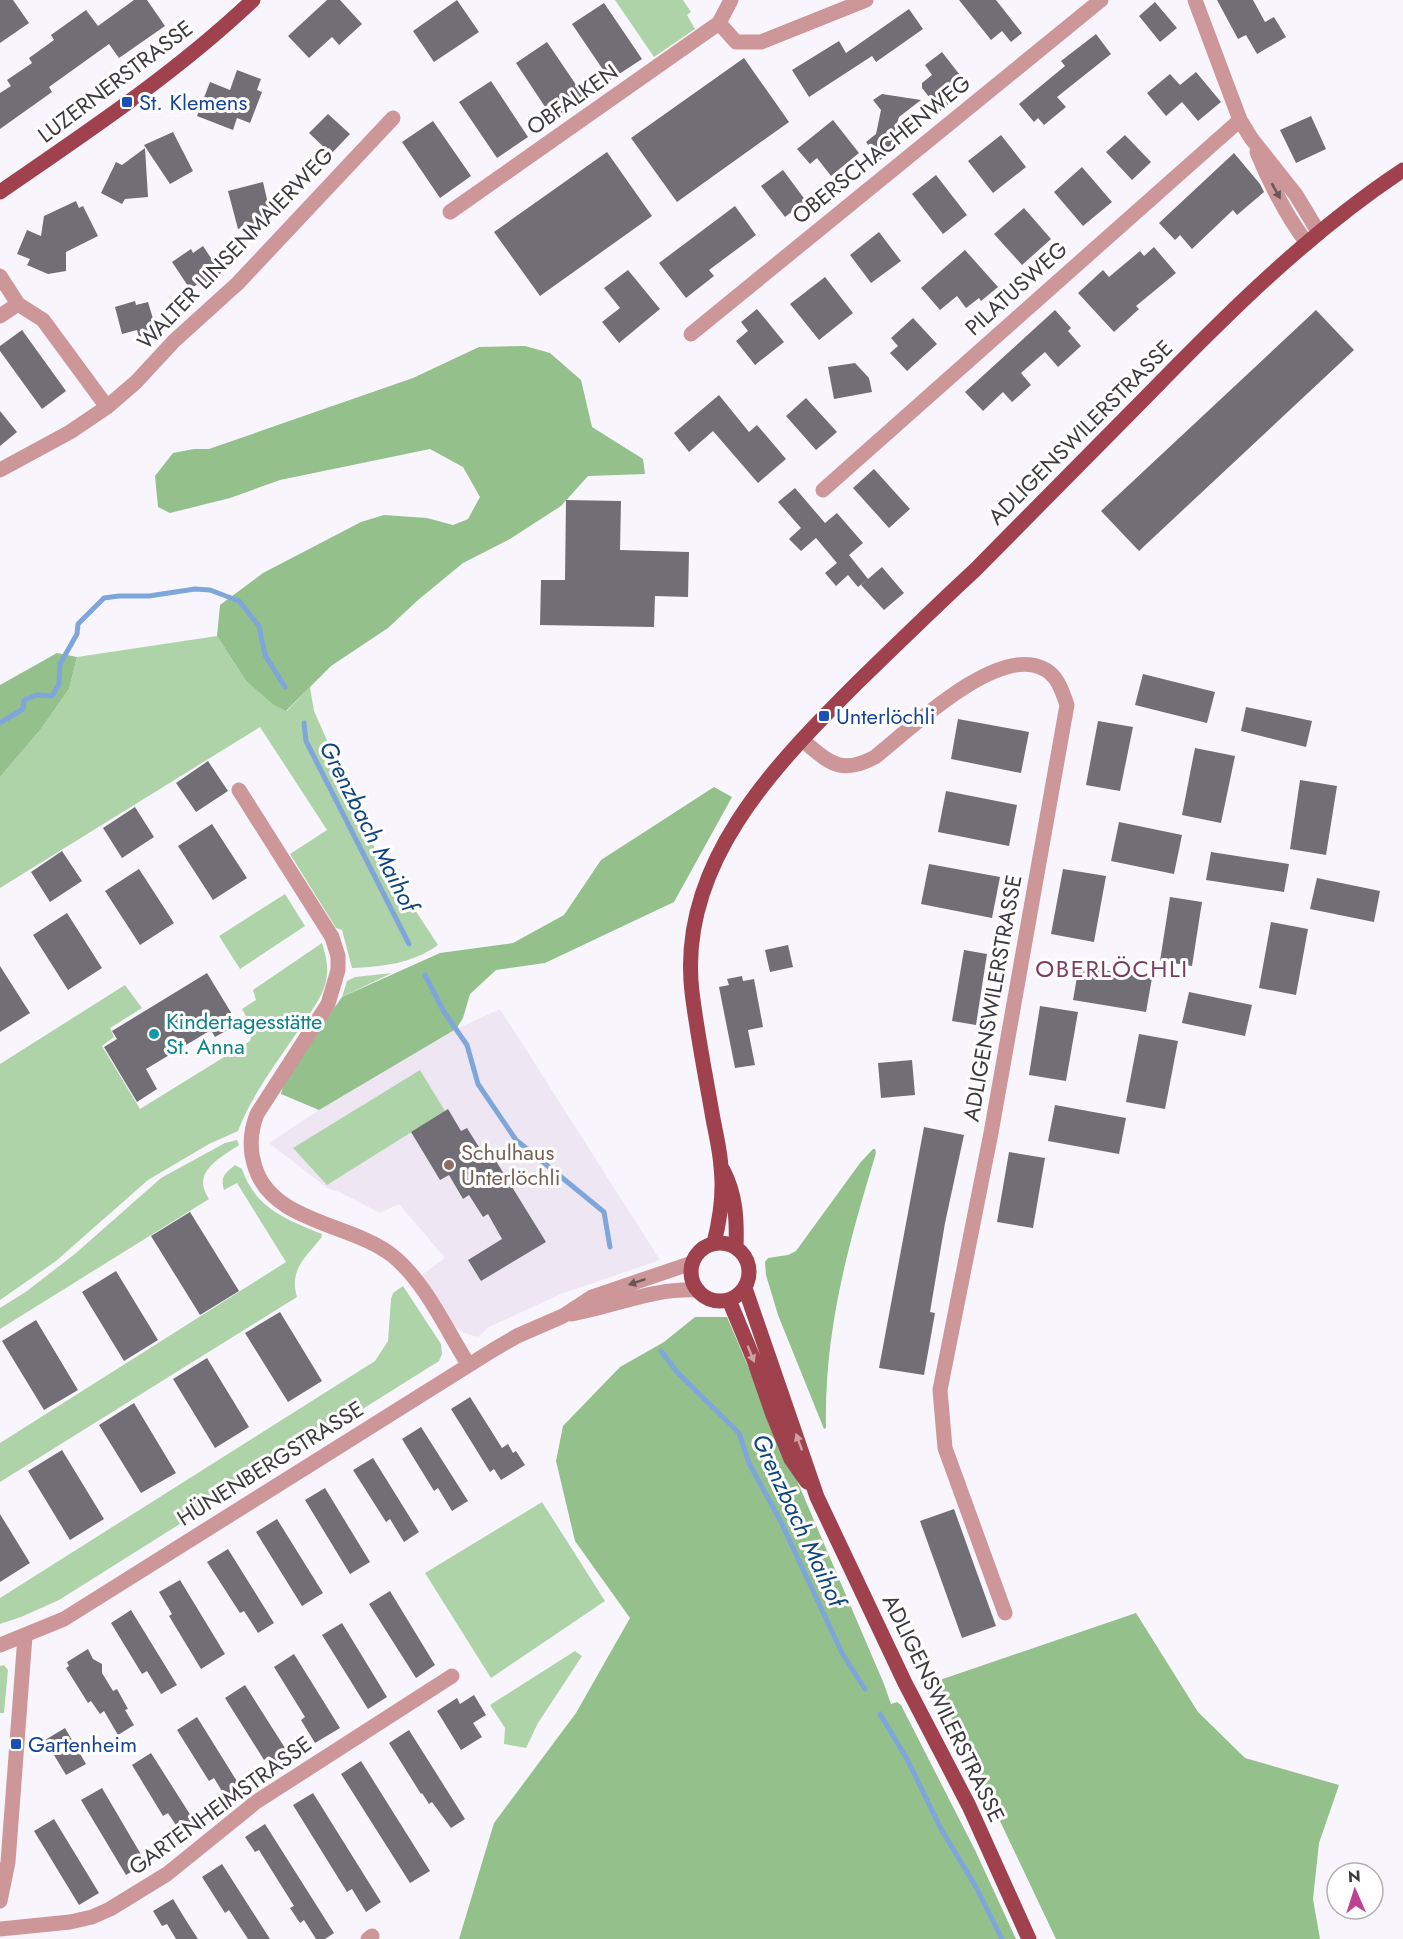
<svg xmlns="http://www.w3.org/2000/svg" width="1403" height="1939" viewBox="0 0 1403 1939" font-family="Jost,sans-serif">
	<style>
		.built { fill: #efe6f4 }
		.green { fill: #afd3a8 }
		.forest { fill: #93c08b }
		.lines { fill: none; stroke-linecap: round; stroke-linejoin: round }
		.stream { stroke: #7fa6da; stroke-width: 5 }
		.building { fill: #726e75 }
		.minor { stroke: #cd9699; stroke-width: 15 }
		.major { stroke: #a0424e; stroke-width: 15 }
		.oneway { fill: #685659 }
		.oneway2 { fill: #d0a0a6 }
		.transit-dot { fill: #1a4fb4; stroke: #fff; stroke-width: 2 }
		.culture-dot { fill: #0f9aa8; stroke: #fff; stroke-width: 2 }
		.education-dot { fill: #8d6e63; stroke: #fff; stroke-width: 2 }
		.labels { text-anchor: middle; dominant-baseline: central; stroke-width: 6; stroke-linejoin: round; paint-order: stroke }
		.street-label { font-size: 22px; fill: #3d3b3e; stroke: #fff }
		.transit-label { font-size: 22px; fill: #164399; stroke: #fff; text-anchor: start }
		.culture-label { font-size: 22px; fill: #0d838f; stroke: #fff; text-anchor: start }
		.education-label { font-size: 22px; fill: #785e54; stroke: #fff; text-anchor: start }
		.water-label { font-size: 24px; font-style: italic; fill: #0d4481; stroke: #fff }
		.neighbourhood-label { font-size: 24px; letter-spacing: 1.5px; fill: #7c3c62; stroke: #fff }
	</style>
	<rect width="100%" height="100%" fill="#f9f5fc"/>
	<path class="built" d="M500 1009 660 1260 561 1294 489 1327 478 1337 464 1333 455 1327 446 1315 422 1275 445 1258 399 1204 380 1213 339 1192 327 1188 269 1143 319 1110 456 1029Z"/>
	<path class="green" d="M615 0H683L691 12 687 15 695 29 654 57Z
		M217 636 246 681 287 711 310 687 314 711 375 849 438 945C414 963 382 967 352 968L342 930 336 928 290 854 327 830 260 727 0 888V777L41 729 69 689 77 657Z
		M285 894 305 926 240 969 219 936Z
		M322 943C325 953 328 963 327 974 326 994 310 1012 300 1028 278 1061 252 1094 238 1131L209 1144 148 1180 56 1261 0 1300V1064L125 985 142 1008 110 1028 114 1037 102 1046 140 1109 250 1041 253 1029 242 1009 256 1000 253 990Z
		M392 973 342 997 347 981 355 977Z
		M420 1070 445 1111 327 1185 293 1148Z
		M237 1140 239 1145C218 1159 191 1173 209 1199L0 1329V1308L27 1291 76 1253 161 1178 225 1143Z
		M235 1165 242 1169C256 1209 286 1219 322 1234L321 1238C305 1258 289 1270 297 1297L0 1482V1443L286 1262 237 1183 224 1190C220 1177 225 1173 235 1165Z
		M403 1286 441 1344 442 1354 439 1361 59 1600 21 1617 0 1624V1598L375 1361 388 1341 391 1299 393 1293Z
		M542 1502 605 1601 491 1678 425 1573Z
		M575 1651 582 1656 538 1723 526 1748 504 1744 505 1728 490 1705Z
		M4 1665 8 1670 4 1713H0V1666Z"/>
	<path class="forest" d="M525 346 550 353 581 380 592 427 643 459 645 474 588 476 561 506 510 539 463 563 418 600 388 628 331 666 286 711 274 705 246 681 217 636 220 605 263 573 361 522 384 515 427 518 453 525 468 519 480 497 463 467 430 449 280 480 230 498 170 513 158 507 155 476 173 453 194 449H209L413 378 479 347Z
		M57 653 77 657 69 689 41 729 0 777V685Z
		M714 787 732 797 674 902 545 963 496 970 470 994 463 1018 456 1029 319 1110 281 1094 285 1078 342 997 440 953 513 943 564 915 601 860Z
		M873 1149H875L876 1153C848 1246 824 1330 826 1428L824 1429 778 1315 766 1275 765 1262 768 1258 788 1255 796 1251 860 1163Z
		M695 1317H727L884 1684 891 1704 897 1702 901 1705 975 1850 1016 1939H459L494 1823 576 1713 630 1618 575 1541 556 1461 563 1426 620 1367 664 1342Z
		M1136 1613 1198 1712 1245 1758 1339 1785 1319 1843 1313 1899 1320 1939H1056L934 1682Z"/>
	<g class="lines">
		<path class="stream" d="M0 723 23 709 24 700 37 695 52 696 59 684 60 664 77 634 78 624 104 598 119 596H149L195 589 210 590 239 601 259 626 265 655 285 687
			M304 723 306 741 409 944
			M425 975 444 1012 467 1045 478 1084 516 1140 604 1212 610 1247
			M661 1351 677 1372 739 1433 749 1463 780 1520 842 1653 865 1689
			M880 1714 907 1759 941 1829 976 1887 1002 1939"/>
	</g>
	<path class="building" d="M0 0H13L29 23 0 43Z
		M134 0H147L165 26 119 58 109 44 49 87 52 92 0 129V93L11 86 7 80 32 63 29 58 54 40 51 35 86 10 98 26Z
		M327 0H340L362 24 339 45 332 37 309 58 288 36Z
		M457 0 479 32 434 62 413 31Z
		M959 0H996L1022 33 1011 42 1002 31 991 40Z
		M1217 0H1253L1265 22 1274 17 1286 37 1257 54 1246 35 1238 39Z
		M1155 2 1177 28 1160 42 1139 16Z
		M604 3 642 59 610 80 572 24Z
		M909 9 923 29 876 62 872 56 809 97 792 70 839 41 846 53Z
		M1096 34 1111 54 1057 97 1066 107 1044 125 1038 118 1034 122 1019 104 1065 66 1061 61Z
		M547 42 585 98 553 119 516 63Z
		M942 52 963 79 945 93 952 101 940 111 922 88V83L932 75 925 65Z
		M744 58 789 122 677 202 631 138Z
		M237 70 261 79 257 90 262 92 250 123 237 118 233 130 197 116 210 82 230 90Z
		M1196 72 1221 102 1198 121 1182 102 1166 116 1147 93 1170 74 1180 85Z
		M491 81 528 137 497 158 459 102Z
		M882 94 921 100 899 117 893 136 900 145 880 160 866 142 876 134 881 110 873 100Z
		M328 114 350 134 331 154 309 133Z
		M1311 116 1326 149 1296 163 1280 130Z
		M833 120 859 153 831 176 817 158 810 164 797 149Z
		M433 121 471 176 440 198 402 142Z
		M173 132 193 171 170 184 144 145Z
		M1001 135 1026 167 993 193 968 161Z
		M1125 135 1151 162 1132 180 1106 152Z
		M145 148 148 197 125 199 122 204 101 193 116 162 122 165Z
		M607 152 652 216 540 296 494 232Z
		M1234 153 1260 184 1264 192 1237 215 1233 210 1192 249 1180 235 1175 240 1159 223Z
		M1082 167 1112 202 1083 226 1054 192Z
		M783 170 806 201 785 217 761 186Z
		M936 175 967 215 943 234 912 194Z
		M263 182 272 221 238 229 228 191Z
		M76 201 79 208 83 206 98 236 66 252V271L48 274 27 265 30 259 17 254 27 230 41 236 44 216Z
		M735 206 756 235 709 270 714 276 686 298 659 263Z
		M1024 208 1051 239 1022 265 994 234Z
		M879 232 901 261 871 283 850 255Z
		M203 246 221 273 206 283 204 280 190 289 172 262 191 249 193 253Z
		M1154 247 1176 273 1136 306 1139 309 1114 332 1078 293 1103 270 1109 277 1140 251 1144 256Z
		M965 250 998 287 981 301 979 298 966 308 957 296 940 310 921 288Z
		M628 270 660 309 619 343 602 322 620 308 604 288Z
		M825 277 853 313 819 340 790 304Z
		M135 301 136 305 148 302 157 332 139 337 137 330 122 334 115 307Z
		M757 309 784 342 755 365 736 341 748 331 741 322Z
		M1055 310 1071 328 1068 331 1081 346 1058 367 1045 352 1021 373 1031 385 1012 402 1003 392 983 411 965 392Z
		M1316 310 1354 350 1139 551 1101 511Z
		M913 318 937 344 907 371 890 353 898 346 891 338Z
		M22 330 66 391 42 409 0 351V346Z
		M855 363 869 378 872 392 834 399 828 367Z
		M719 395 749 432 757 425 786 459 758 483 713 431 689 452 674 433Z
		M806 398 837 432 816 450 786 416Z
		M0 411 17 432 0 446Z
		M874 469 910 509 889 528 853 488Z
		M795 488 825 523 837 513 863 543 849 555 868 579 858 587 848 575 836 586 825 573 837 563 816 538 801 551 789 539 801 528 778 502Z
		M566 500 621 501 620 550 689 552 688 597 655 596 654 627 540 625 541 580H565Z
		M882 567 904 593 884 610 861 585Z
		M1143 674 1215 692 1207 723 1135 705Z
		M1246 707 1312 721 1306 747 1241 731Z
		M958 719 1029 732 1021 773 951 759Z
		M1098 721 1133 727 1120 791 1086 785Z
		M1195 748 1235 756 1221 823 1182 815Z
		M208 761 228 791 196 812 176 783Z
		M1300 780 1337 786 1326 855 1290 849Z
		M946 791 1017 805 1009 846 938 832Z
		M135 807 154 837 122 858 103 828Z
		M1119 822 1182 835 1174 874 1111 861Z
		M212 824 247 878 213 900 178 846Z
		M62 851 82 881 50 902 31 872Z
		M1211 852 1289 864 1284 892 1206 880Z
		M929 864 1000 877 992 918 921 904Z
		M139 869 174 923 140 945 105 891Z
		M1063 869 1106 876 1094 942 1051 934Z
		M1317 878 1380 891 1374 922 1310 909Z
		M1170 897 1202 902 1192 966 1160 961Z
		M67 913 102 968 68 990 33 935Z
		M1271 922 1308 929 1296 995 1259 988Z
		M788 945 793 967 770 972 765 950Z
		M964 950 987 954 976 1025 952 1021Z
		M0 966 30 1013 0 1032Z
		M1079 966 1152 978 1146 1012 1073 1000Z
		M207 973 238 1024 215 1037 211 1030 146 1069 157 1089 137 1102 104 1047 117 1039 112 1031Z
		M742 976 743 981 754 979 763 1027 748 1030 755 1065 735 1068 719 987 729 985 727 979Z
		M1189 992 1252 1005 1245 1036 1182 1023Z
		M1040 1006 1078 1012 1066 1081 1029 1075Z
		M1139 1034 1178 1041 1165 1109 1126 1102Z
		M912 1060 915 1095 881 1098 878 1063Z
		M1055 1105 1126 1118 1119 1154 1048 1141Z
		M448 1109 461 1131 467 1128 482 1152 488 1148 546 1242 481 1281 468 1260 502 1239 488 1214 483 1217 469 1195 463 1199 449 1175 440 1180 411 1132Z
		M924 1127 964 1135 945 1223 930 1312 935 1313 924 1375 879 1368Z
		M1009 1152 1045 1158 1033 1228 997 1222Z
		M190 1212 239 1291 200 1315 151 1236Z
		M116 1271 158 1340 124 1361 82 1292Z
		M280 1312 322 1381 288 1402 245 1333Z
		M36 1320 78 1390 44 1410 2 1341Z
		M207 1358 249 1427 215 1448 173 1379Z
		M470 1397 502 1448 508 1444 513 1453 516 1451 525 1465 501 1480 494 1469 490 1472 451 1409Z
		M134 1403 176 1473 141 1493 99 1425Z
		M421 1427 468 1501 452 1511 438 1488 434 1491 402 1439Z
		M62 1450 104 1519 70 1540 28 1471Z
		M373 1458 419 1532 404 1542 390 1519 386 1522 353 1470Z
		M325 1488 370 1562 350 1574 305 1500Z
		M954 1509 996 1626 962 1638 920 1521Z
		M0 1514 30 1563 0 1582Z
		M277 1519 323 1593 302 1606 256 1532Z
		M228 1549 274 1623 258 1633 244 1611 240 1613 207 1562Z
		M180 1580 225 1654 201 1669 169 1616 172 1614 159 1592Z
		M390 1591 435 1665 416 1678 369 1604Z
		M131 1610 177 1685 161 1694 147 1671 142 1674 111 1623Z
		M342 1623 387 1697 368 1709 322 1635Z
		M88 1649 93 1659 102 1664V1673L113 1691 117 1689 128 1709 125 1710 134 1725 118 1735 104 1711 100 1714 91 1701 88 1703 66 1668 69 1666 67 1662Z
		M294 1654 340 1728 315 1743 301 1720 305 1717 274 1667Z
		M245 1685 292 1759 276 1769 268 1757 264 1760 225 1698Z
		M474 1695 486 1715 473 1723 482 1737 461 1750 437 1711 457 1698 460 1704Z
		M197 1717 243 1791 228 1801 214 1778 209 1781 177 1730Z
		M65 1728 86 1764 66 1775 45 1740Z
		M409 1730 465 1819 451 1828 432 1802 429 1804 422 1793 421 1794 389 1743Z
		M151 1753 198 1827 183 1836 168 1813 163 1816 132 1765Z
		M361 1761 430 1871 410 1883 341 1774Z
		M102 1788 146 1863 126 1875 81 1800Z
		M313 1793 381 1902 366 1912 352 1889 347 1892 293 1805Z
		M54 1819 99 1893 79 1905 34 1831Z
		M265 1824 334 1933 325 1939H316L304 1920 300 1923 290 1908 294 1906 259 1850 255 1852 245 1837Z
		M222 1864 270 1939H248L229 1910 225 1913 202 1877Z
		M173 1899 187 1922 198 1939H176L167 1924 162 1926 153 1911Z"/>
	<g class="lines">
		<path class="minor" d="M1195 0 1240 120 1251 138 1296 195 1319 233
			M719 23 736 42H761L866 0
			M1257 152C1270 183 1286 216 1307 243
			M450 212 719 23 731 0
			M0 276 18 304 43 320 107 407
			M0 316 18 304
			M691 334 1101 0
			M0 470 70 432 107 407 136 382 174 341 238 283 393 118
			M823 490 1240 120
			M802 740C829 762 840 776 875 757 910 729 996 646 1042 668 1057 674 1062 690 1067 705L991 1133 940 1390 945 1448 1005 1613
			M239 790 332 937 338 956V970L328 1004 257 1114C250 1132 249 1149 255 1167 272 1223 352 1223 393 1256 425 1282 446 1329 468 1364
			M571 1314C616 1306 651 1288 698 1290
			M0 1645 64 1619 493 1350 517 1336 563 1316 592 1297 692 1263
			M0 1901 8 1862 25 1636
			M0 1929 70 1922 92 1917 110 1909 167 1874 256 1802 452 1676
			M368 1939 372 1936"/>
		<path class="major" d="M0 192C87 132 176 73 253 0
			M723 1170C736 1195 737 1220 736 1248
			M714 1243C720 1219 724 1191 721 1167 720 1149 715 1131 712 1113 705 1073 697 1033 692 992 677 865 774 766 857 683 896 645 935 607 975 570 1032 512 1090 454 1148 395 1227 314 1308 233 1403 170
			M691 1272a29 29 0 1 1 58 0a29 29 0 1 1-58 0Z
			M745 1288 817 1497 905 1683 969 1806 1029 1939
			M729 1300 754 1360 773 1415 791 1459 807 1482"/>
	</g>
	<defs><path id="oneway-solid" d="M-6-.8H1V-3.2L6.5 0L1 3.2V.8H-6Z" transform="scale(1.5)"/></defs>
	<g class="oneway">
		<use href="#oneway-solid" transform="translate(1276 191) rotate(61)"/>
		<use href="#oneway-solid" transform="translate(637 1282) rotate(162)"/>
	</g>
	<g class="oneway2">
		<use href="#oneway-solid" transform="translate(751 1354) rotate(68)"/>
		<use href="#oneway-solid" transform="translate(799 1442) rotate(-110)"/>
	</g>
	<g class="transit-dot">
		<rect x="121" y="96" width="12" height="12" rx="3"/>
		<rect x="818" y="710" width="12" height="12" rx="3"/>
		<rect x="10" y="1738" width="12" height="12" rx="3"/>
	</g>
	<circle class="culture-dot" cx="154" cy="1034" r="6"/>
	<circle class="education-dot" cx="449" cy="1165" r="6"/>
	<g class="labels">
		<g class="street-label">
			<text transform="translate(115 81) rotate(-37)">LUZERNERSTRASSE</text>
			<text transform="translate(572 99) rotate(-35)">OBFALKEN</text>
			<text transform="translate(881 149) rotate(-39)">OBERSCHACHENWEG</text>
			<text transform="translate(235 248) rotate(-46)">WALTER LINSENMAIERWEG</text>
			<text transform="translate(1016 288) rotate(-42)">PILATUSWEG</text>
			<text transform="translate(1080 432) rotate(-45)">ADLIGENSWILERSTRASSE</text>
			<text transform="translate(992 998) rotate(-80)">ADLIGENSWILERSTRASSE</text>
			<text transform="translate(270 1463) rotate(-32)">HÜNENBERGSTRASSE</text>
			<text transform="translate(944 1708) rotate(64)">ADLIGENSWILERSTRASSE</text>
			<text transform="translate(220 1805) rotate(-36)">GARTENHEIMSTRASSE</text>
		</g>
		<g class="transit-label">
			<text x="139" y="102">St. Klemens</text>
			<text x="836" y="716">Unterlöchli</text>
			<text x="28" y="1744">Gartenheim</text>
		</g>
		<g class="culture-label">
			<text x="166" y="1021">Kindertagesstätte<tspan x="166" dy="25">St. Anna</tspan></text>
		</g>
		<g class="education-label">
			<text x="461" y="1152">Schulhaus<tspan x="461" dy="25">Unterlöchli</tspan></text>
		</g>
		<g class="water-label">
			<text transform="translate(369 826) rotate(63)">Grenzbach Maihof</text>
			<text transform="translate(799 1520) rotate(65)">Grenzbach Maihof</text>
		</g>
		<g class="neighbourhood-label">
			<text x="1112" y="968">OBERLÖCHLI</text>
		</g>
	</g>
	<g transform="translate(1355 1891) rotate(357)"><circle r="28" fill="#ffffff" stroke="#b1b1b2" stroke-width="1.5"/>
	<path d="M0-4.5L10 22L0 15L-10 22Z" fill="#bf4291"/>
	<text y="-9" font-size="16" font-weight="bold" text-anchor="middle" fill="#3d3b3e">N</text>
	</g>
</svg>
